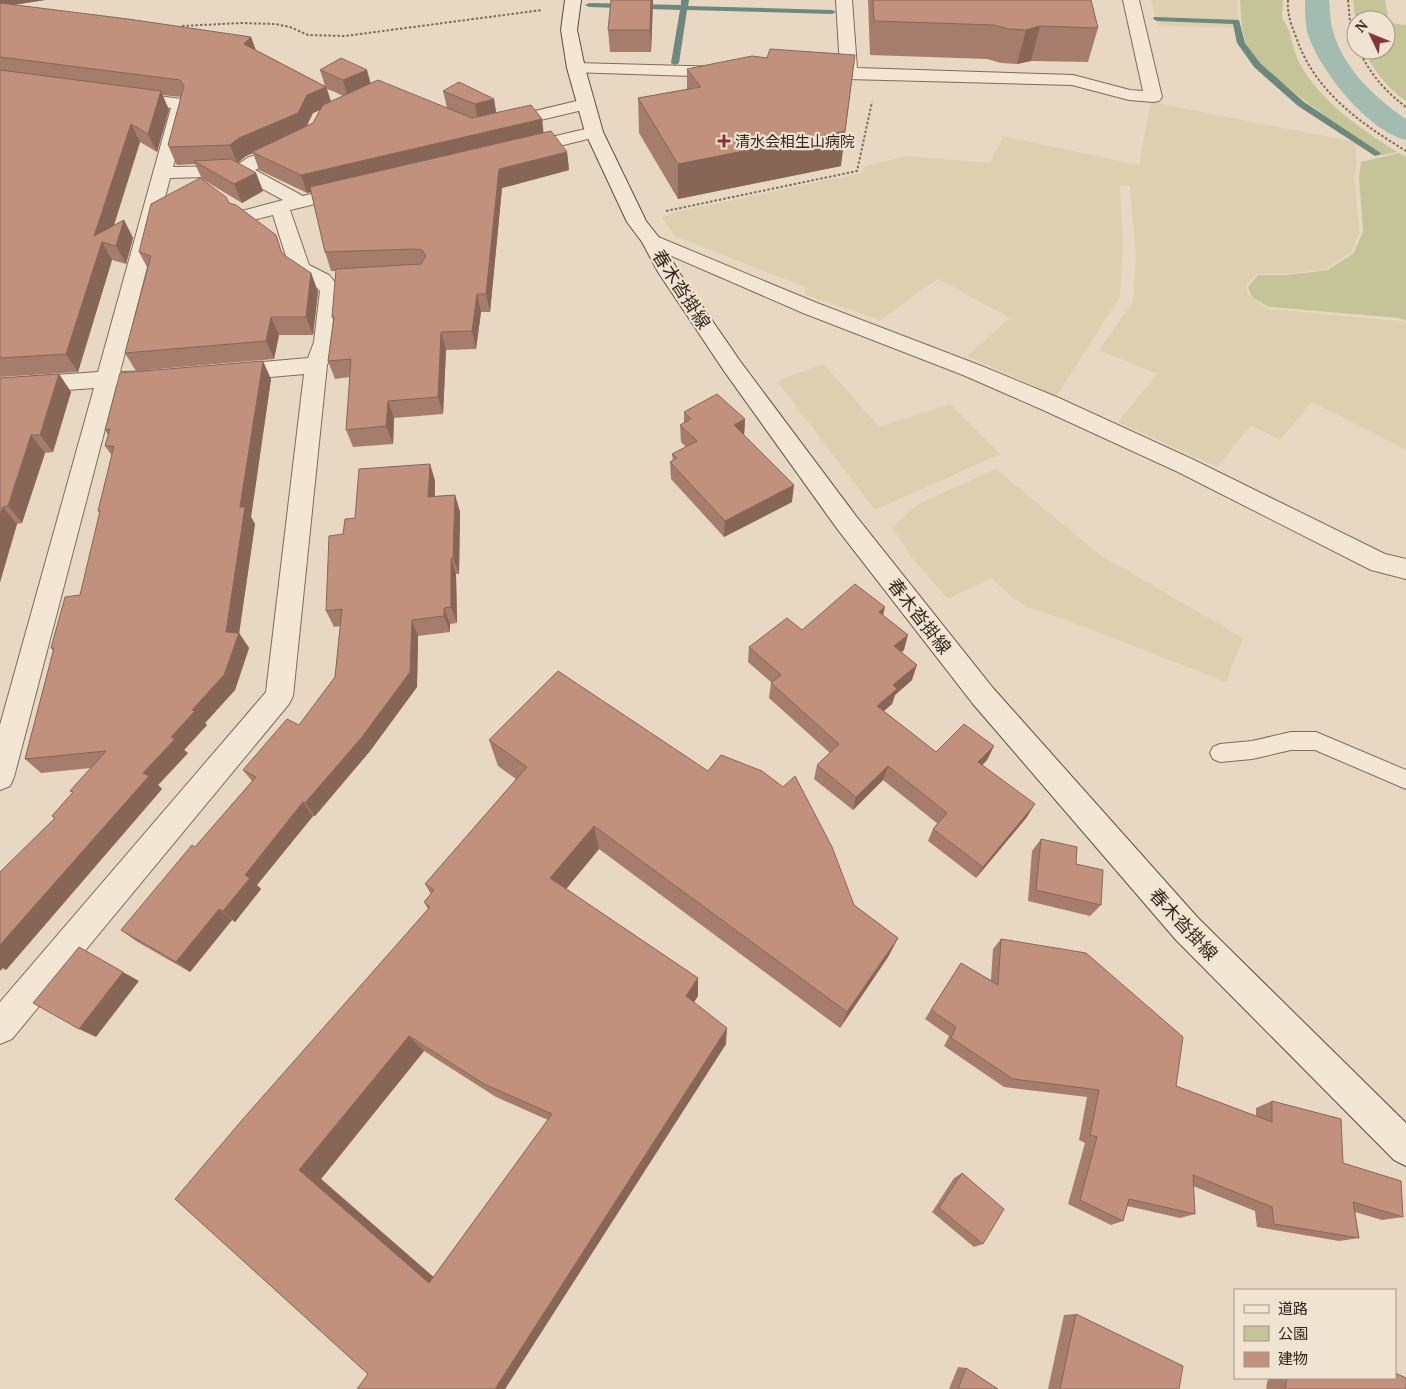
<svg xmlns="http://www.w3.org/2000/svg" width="1406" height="1389" viewBox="0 0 1406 1389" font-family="'PT Serif','Noto Sans JP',serif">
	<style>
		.farmland { fill: #dcd0b1 }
		.green { fill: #c4c498 }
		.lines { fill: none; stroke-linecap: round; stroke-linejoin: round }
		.stream { fill: #6d887d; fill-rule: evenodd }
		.canal { fill: #a4bbb1; fill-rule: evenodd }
		.service-casing { stroke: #7f6a5c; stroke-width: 2 }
		.minor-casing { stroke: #7f6a5c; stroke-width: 2 }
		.secondary-casing { stroke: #614c3f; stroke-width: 2 }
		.path { stroke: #7f6a5c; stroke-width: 2; stroke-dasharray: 2.5 2; stroke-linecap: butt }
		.service { fill: #f4e6d4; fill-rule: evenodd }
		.minor { fill: #f4e6d4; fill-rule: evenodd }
		.secondary { fill: #f4e6d4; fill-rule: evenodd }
		.wall { fill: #a67d6c; fill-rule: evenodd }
		.shaded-wall { fill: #876658 }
		.building { fill: #c1917d; stroke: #876658; fill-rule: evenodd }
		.poi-dot { fill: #87333f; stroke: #f0e3d1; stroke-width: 2 }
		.labels { text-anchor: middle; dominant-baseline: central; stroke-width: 4.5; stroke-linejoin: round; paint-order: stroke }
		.far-poi-label { font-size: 15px; fill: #31251e; stroke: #f0e3d1; text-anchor: start }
		.street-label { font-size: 18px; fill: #31251e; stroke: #f0e3d1 }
	</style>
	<rect width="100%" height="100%" fill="#e8d8c3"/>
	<path class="farmland" d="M1151 0H1237L1238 21 1240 28 1158 26Z
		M1151 102 1355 142 1357 162 1354 177 1360 230 1351 252 1326 269 1286 274H1257L1246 286 1249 296 1269 309 1400 321 1406 323V450L1312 402 1280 440 1251 425 1217 467 1118 422 1157 374 1099 350 1133 302 1136 256 1130 186H1120L1123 248 1120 297 1056 396 967 356 1010 318 938 279 880 320 806 295 805 287 675 236 662 218 675 212 862 173 865 166 907 156 990 163 1003 136 1139 165Z
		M824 364 879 427 950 404 1000 454 875 510 777 381Z
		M996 469 1100 555 1243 638 1226 682 1064 619 1029 608 1012 597 991 578 948 599 912 558 892 527 918 504Z"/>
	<path class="green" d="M1240 0H1283L1282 18C1291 28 1292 49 1300 64 1322 103 1360 128 1397 152L1383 155C1348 132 1315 110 1283 83 1270 73 1253 61 1247 45 1241 31 1241 15 1240 0Z
		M1353 0H1385L1389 23 1406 25V101C1388 89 1373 70 1364 50H1386V20H1356V24Z
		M1399 153 1406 157V321L1399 318 1269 307 1252 297 1248 287 1258 275H1287L1328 270 1354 253 1363 231 1359 178 1361 162Z"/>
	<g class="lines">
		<path class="stream" d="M681 0H689L688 6 832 10 836 12 832 14 687 10 679 63 675 65 671 63 680 10 589 7 585 5 589 3 681 5Z
			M1154 17 1239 20 1245 43 1260 63 1304 102 1382 154 1375 156 1298 106 1254 67 1237 43 1233 24 1157 21 1153 19Z"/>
		<path class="canal" d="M1305 0H1329C1330 10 1330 21 1333 31 1343 68 1375 98 1406 119V140C1368 131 1317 68 1307 31 1305 21 1305 10 1305 0Z"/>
		<defs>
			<path id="service" d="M1291 732H1316L1406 770V789L1315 750H1291L1252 759 1220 762 1213 759 1210 753 1213 747 1220 744 1252 741Z"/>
			<path id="minor" d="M836 0H852L857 68 1073 75 1130 90 1143 91 1123 0H1139L1162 97 1159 101 1153 102 1129 100 1072 85 809 78 806 74 809 70 840 68Z
				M576 63 724 67 730 68 733 72 730 76 724 77 570 72 567 68 570 64Z
				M128 92 181 99 187 100 190 104 173 167 236 166 247 158 291 141 297 142 300 146 297 150 255 170 303 196 350 184 357 186 360 190 357 194 290 210 309 265 329 275 341 290 336 342 327 365 293 696 289 704 12 1039 0 1044V1002L266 692 304 374 228 381 220 378 217 373 220 368 228 365 308 358 314 342 320 291C312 281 297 279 290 269L273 215 245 222 238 220 235 216 238 212 283 200 239 176 170 178 120 372 156 371 164 374 167 379 164 384C148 389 132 389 116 387L14 777 10 786 0 790V725L94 388 0 395V379L98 372 171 108 122 101 119 97 122 93Z
				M585 99 591 100 594 104 591 108 503 129 497 128 494 124 497 120Z
				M594 127 600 128 603 132 600 136 523 155 517 153 514 149 517 145Z
				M651 234 817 303 979 365 1059 398 1194 460 1385 554 1406 559V579L1371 570 1178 472 1043 410 963 375 803 313 644 244 641 240 644 236Z"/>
			<path id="secondary" d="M565 0H581L577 30 585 68 603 132 646 221 661 240 678 271 740 361 856 516 993 688 1198 918 1406 1123V1166L1394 1160 1176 940 973 704 838 530 724 371 658 272 642 242 627 222 585 132 567 68 561 30Z"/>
		</defs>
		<use href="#service" class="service-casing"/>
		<use href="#minor" class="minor-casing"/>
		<use href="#secondary" class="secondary-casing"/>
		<path class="path" d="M1288 0C1287 14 1291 24 1296 37 1315 92 1359 122 1406 151
			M1348 0 1351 32 1356 44
			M182 26 241 23 275 24 290 27 308 35 345 36 542 10
			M1359 50C1370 74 1385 91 1406 107
			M666 211 857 171 872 102"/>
		<use href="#service" class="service"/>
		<use href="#minor" class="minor"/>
		<use href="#secondary" class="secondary"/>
	</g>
	<path class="wall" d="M0 0H45L13 5 251 37 256 50 325 86 320 70 370 83 447 108 443 91 494 99 496 113 542 119 543 132 567 152 569 170 502 188 490 312H481L476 349 446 350 443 414 394 418 393 444 353 447 346 430 350 377 335 379 328 361 333 320 332 317 336 271H331L325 252 311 192 307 193 259 170 253 153 246 156 238 163 256 173 263 191 242 203 202 179 195 164 178 165 176 164 168 145 181 97 162 95 169 110 157 152 140 142 114 225 124 220 133 238 126 264 112 260 78 372 0 377ZM327 89 335 92 343 96 331 101ZM320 110 313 123 306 126 313 113Z
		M653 0 651 52H610L608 30Z
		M868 0H1091L1098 28 1088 62 1031 61 1017 64 1001 63 987 59 870 55Z
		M767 58 841 166 678 199 639 133 638 98 687 89V69Z
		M229 203 284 255 311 273 318 292 313 335H279L274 359 136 371 125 353 148 269 139 252Z
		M59 374 71 392 53 452 45 453 22 523 17 524 0 582V378Z
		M271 379 251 517 255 524 239 633 249 648 235 690 205 723 207 725 184 750 188 753 158 785 162 789 6 970 3 968 54 818 52 816 73 793 70 791 91 768 41 773 25 759 53 651 51 648 80 595 100 513 98 511 112 456 105 446 108 435 105 430Z
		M684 412 745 419 744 435 792 502 724 537 671 479 670 462 673 461 672 454 686 447 681 442 680 425 684 423Z
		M430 464 435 481V496L455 495 460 512 459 574H456L457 623 450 624V632L418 636 417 687 370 751 315 816H313L257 885 261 889 235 922 232 920 190 972 136 941 121 930 195 847 252 781 243 770 299 725 335 677 340 626 334 627 326 611 343 534 355 518Z
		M885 607 883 615 904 650 901 652 912 680 895 695 892 704 884 711 936 752 994 746 987 760 982 765 1027 817 976 878 928 841 933 829 938 824 883 780 853 810 814 779 817 765 830 753 769 698 771 683H772L748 662 749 647 802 630Z
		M489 740 854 905 898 938 888 957 840 1028 599 849 566 889 698 978V996L694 1002 726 1044 505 1389H357L368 1374 175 1199 428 909 424 902 431 894 425 884 516 779 498 766ZM424 1051 496 1097 548 1120 433 1277 321 1179Z
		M1041 839 1076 864 1101 905 1090 916 1028 901 1032 851Z
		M1001 939 1176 1086 1256 1116V1108L1272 1101 1403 1217 1382 1220 1355 1212 1359 1238 1339 1241 1257 1227 1255 1211 1193 1186 1195 1214 1180 1218 1127 1206 1123 1221 1111 1225 1068 1204 1085 1143 1079 1140 1087 1097 1004 1087 944 1046 949 1036 925 1019 961 963 991 980 993 949Z
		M962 1173 983 1244 974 1247 932 1212 954 1178Z
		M1076 1314 1179 1389H1048L1064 1315Z
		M958 1367 966 1368 998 1389H949Z
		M1268 1378H1395L1406 1389H1266Z"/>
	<path class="shaded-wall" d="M0 0H45L0 7Z
		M651 0H653L651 52 650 30Z
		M1040 26 1031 61 1017 64 1026 30Z
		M251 37 257 55 244 44Z
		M855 55 841 166 678 199V164Z
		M367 70 372 88 348 98 343 80Z
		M326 87 332 105 313 113 304 132 252 152 253 153 246 156 237 163 230 145 239 138 307 95Z
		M161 91 169 110 157 152 148 134Z
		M494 99 497 118 478 122 475 104Z
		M542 119 544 137 307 193 301 175Z
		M131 124 140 142 108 244 102 242 112 260 78 372 66 354 94 236Z
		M567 152 569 170 502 188 490 312 486 294 499 169Z
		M256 173 263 191 242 203 234 184Z
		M124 220 133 238 126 264 116 246Z
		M311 273 318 292 313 335 306 317Z
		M477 294 481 312 476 349 472 331Z
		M271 317 279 335 274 359 266 341Z
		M441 332 446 350 443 414 438 397Z
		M263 361 271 379 251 517 255 524 239 634V633L249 648 235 690 205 723 207 725 184 750 188 753 158 785 162 789 6 970 3 968 0 971V945L192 710 226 632 240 507Z
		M59 374 71 392 53 452 40 435Z
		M388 401 394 418 393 444 386 426Z
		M745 419 744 437 734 425Z
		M31 435 45 453 22 523 8 506Z
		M430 464 435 481 434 514 428 497Z
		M794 485 792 502 724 537 725 521Z
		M455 495 460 512 459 574 453 558Z
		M3 507 17 524 0 582V515Z
		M451 558 456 574 457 623 451 607Z
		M885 607 881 622 879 612Z
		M444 608 450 624V632L444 616Z
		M412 620 418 636 417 687 370 751 315 816 305 803Z
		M908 635 904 650 890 662 894 646Z
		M917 665 912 680 895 695 892 704 873 720 877 706 893 685Z
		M994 746 987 760 972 776 978 762Z
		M888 766 883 780 853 810 856 797Z
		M303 802 313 816 257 885 261 889 235 922 223 911 245 875Z
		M1035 804 1027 817 976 878 983 867Z
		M594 826 599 849 557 900 550 878Z
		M219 909 232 920 190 972 176 962Z
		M898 938 888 957 840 1028 847 1012Z
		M123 972 139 981 96 1037 79 1029Z
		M698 978V996L687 1013 686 996Z
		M727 1028 726 1044 505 1389H495Z
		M409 1036 424 1051 321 1179 444 1286 429 1283 299 1170Z"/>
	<path class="building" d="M611 0H651L650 30H608Z
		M873 0H1091L1098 28 1040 26 1026 30 1009 29 994 25 874 21Z
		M0 3 128 19 251 37 244 44 326 87 307 95 298 113 239 138 230 145 170 147 168 145 184 86 180 80 0 57Z
		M770 49 855 55 845 131 678 164 638 98 701 87 687 69 752 56 767 58Z
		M341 58 367 70 343 80 320 70Z
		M0 70 161 91 148 134 131 124 94 236 124 220 116 246 102 242 66 354 0 358Z
		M378 80 472 118 531 105 542 119 301 175 252 152 313 123 323 105Z
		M459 82 494 99 475 104 443 91Z
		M551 131 567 152 499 169 486 294H477L472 331 441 332 438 397 388 401 386 426 346 430 351 359 328 361 334 317H332L336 269 421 264 426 256 422 250 414 249 325 252 310 187Z
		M231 159 256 173 234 184 194 161Z
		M200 178 226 197 229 203 236 205 276 235 281 251 284 255 311 273 306 317H271L266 341 125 353 151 256 139 252 151 204Z
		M263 361 240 507H245L226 632 239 633 224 675 192 710 195 711 171 737 175 739 143 773 149 776 0 945V872L55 818 52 816 73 792 70 791 106 751 25 759 54 648H51L65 597 80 595 100 511H98L114 446H105L110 429 105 430 120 373Z
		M59 374 40 435H31L8 506 3 507 0 515V378Z
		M717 394 745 419 734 425 794 485 725 521 670 462 677 458 672 454 697 441 680 425 691 419 684 412Z
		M430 464 428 497 455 495 453 558H451V607L444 608V616L412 620 410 672 362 737 305 803 303 802 245 875 250 878 223 911 219 909 176 962 121 930 192 845 195 847 256 777 243 770 287 719 299 725 335 677 342 609 326 611 329 536 343 534 345 519 355 518 359 469Z
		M855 584 885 607 879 612 908 635 894 646 917 665 893 685 897 689 877 706 936 752 964 724 994 746 978 762 1035 804 983 867 933 829 947 813 888 766 856 797 817 765 839 744 771 683 781 675 749 647 787 618 802 630Z
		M558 671 708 771 721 755 762 771 783 787 795 776 832 847 854 905 898 938 847 1012 594 826 550 878 698 978 686 996 727 1028 495 1389H357L368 1374 175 1199 243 1119 430 907 424 902 434 890 425 884 527 767 489 740ZM409 1036 484 1084 552 1114 429 1283 299 1170Z
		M1041 839 1077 847 1076 864 1103 870 1101 905 1036 890Z
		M1001 939 1086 953 1183 1037 1176 1086 1272 1122V1101L1341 1119 1343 1163 1401 1181 1403 1217 1353 1202 1359 1238 1274 1224 1272 1207 1193 1175 1195 1214 1129 1199 1123 1221 1080 1200 1097 1137 1090 1135 1099 1090 1013 1079 951 1038 956 1027 931 1010 961 963 998 985Z
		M79 947 123 972 79 1029 33 1003Z
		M962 1173 1004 1209 983 1244 939 1208Z
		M1076 1314 1183 1366 1179 1389H1060Z
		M966 1368 998 1389H958Z
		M1395 1373 1406 1378V1389H1285L1287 1378H1395Z"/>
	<path class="poi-dot" d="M721.5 133.5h5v5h5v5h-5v5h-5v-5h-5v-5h5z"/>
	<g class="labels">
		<g class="far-poi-label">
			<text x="735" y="141">清水会相生山病院</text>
		</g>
		<g class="street-label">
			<text transform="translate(682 289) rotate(57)">春木沓掛線</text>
			<text transform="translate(920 616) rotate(52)">春木沓掛線</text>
			<text transform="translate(1184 924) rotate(47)">春木沓掛線</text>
		</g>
	</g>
	<rect x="1234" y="1289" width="162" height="90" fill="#f0e3d1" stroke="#a49789"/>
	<rect x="1244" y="1305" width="25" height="8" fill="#f4e6d4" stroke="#a49789"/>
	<text x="1278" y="1314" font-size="15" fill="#31251e">道路</text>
	<rect x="1244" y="1326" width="25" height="15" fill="#c4c498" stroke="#a49789"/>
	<text x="1278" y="1339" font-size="15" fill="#31251e">公園</text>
	<rect x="1244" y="1352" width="25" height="15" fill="#c1917d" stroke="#a49789"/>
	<text x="1278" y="1364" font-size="15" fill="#31251e">建物</text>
	<g transform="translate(1371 35) rotate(313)"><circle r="24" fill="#f0e3d1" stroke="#a49789"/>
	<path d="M0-4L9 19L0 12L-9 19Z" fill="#87333f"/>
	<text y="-8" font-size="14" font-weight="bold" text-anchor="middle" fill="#31251e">N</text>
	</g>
</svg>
